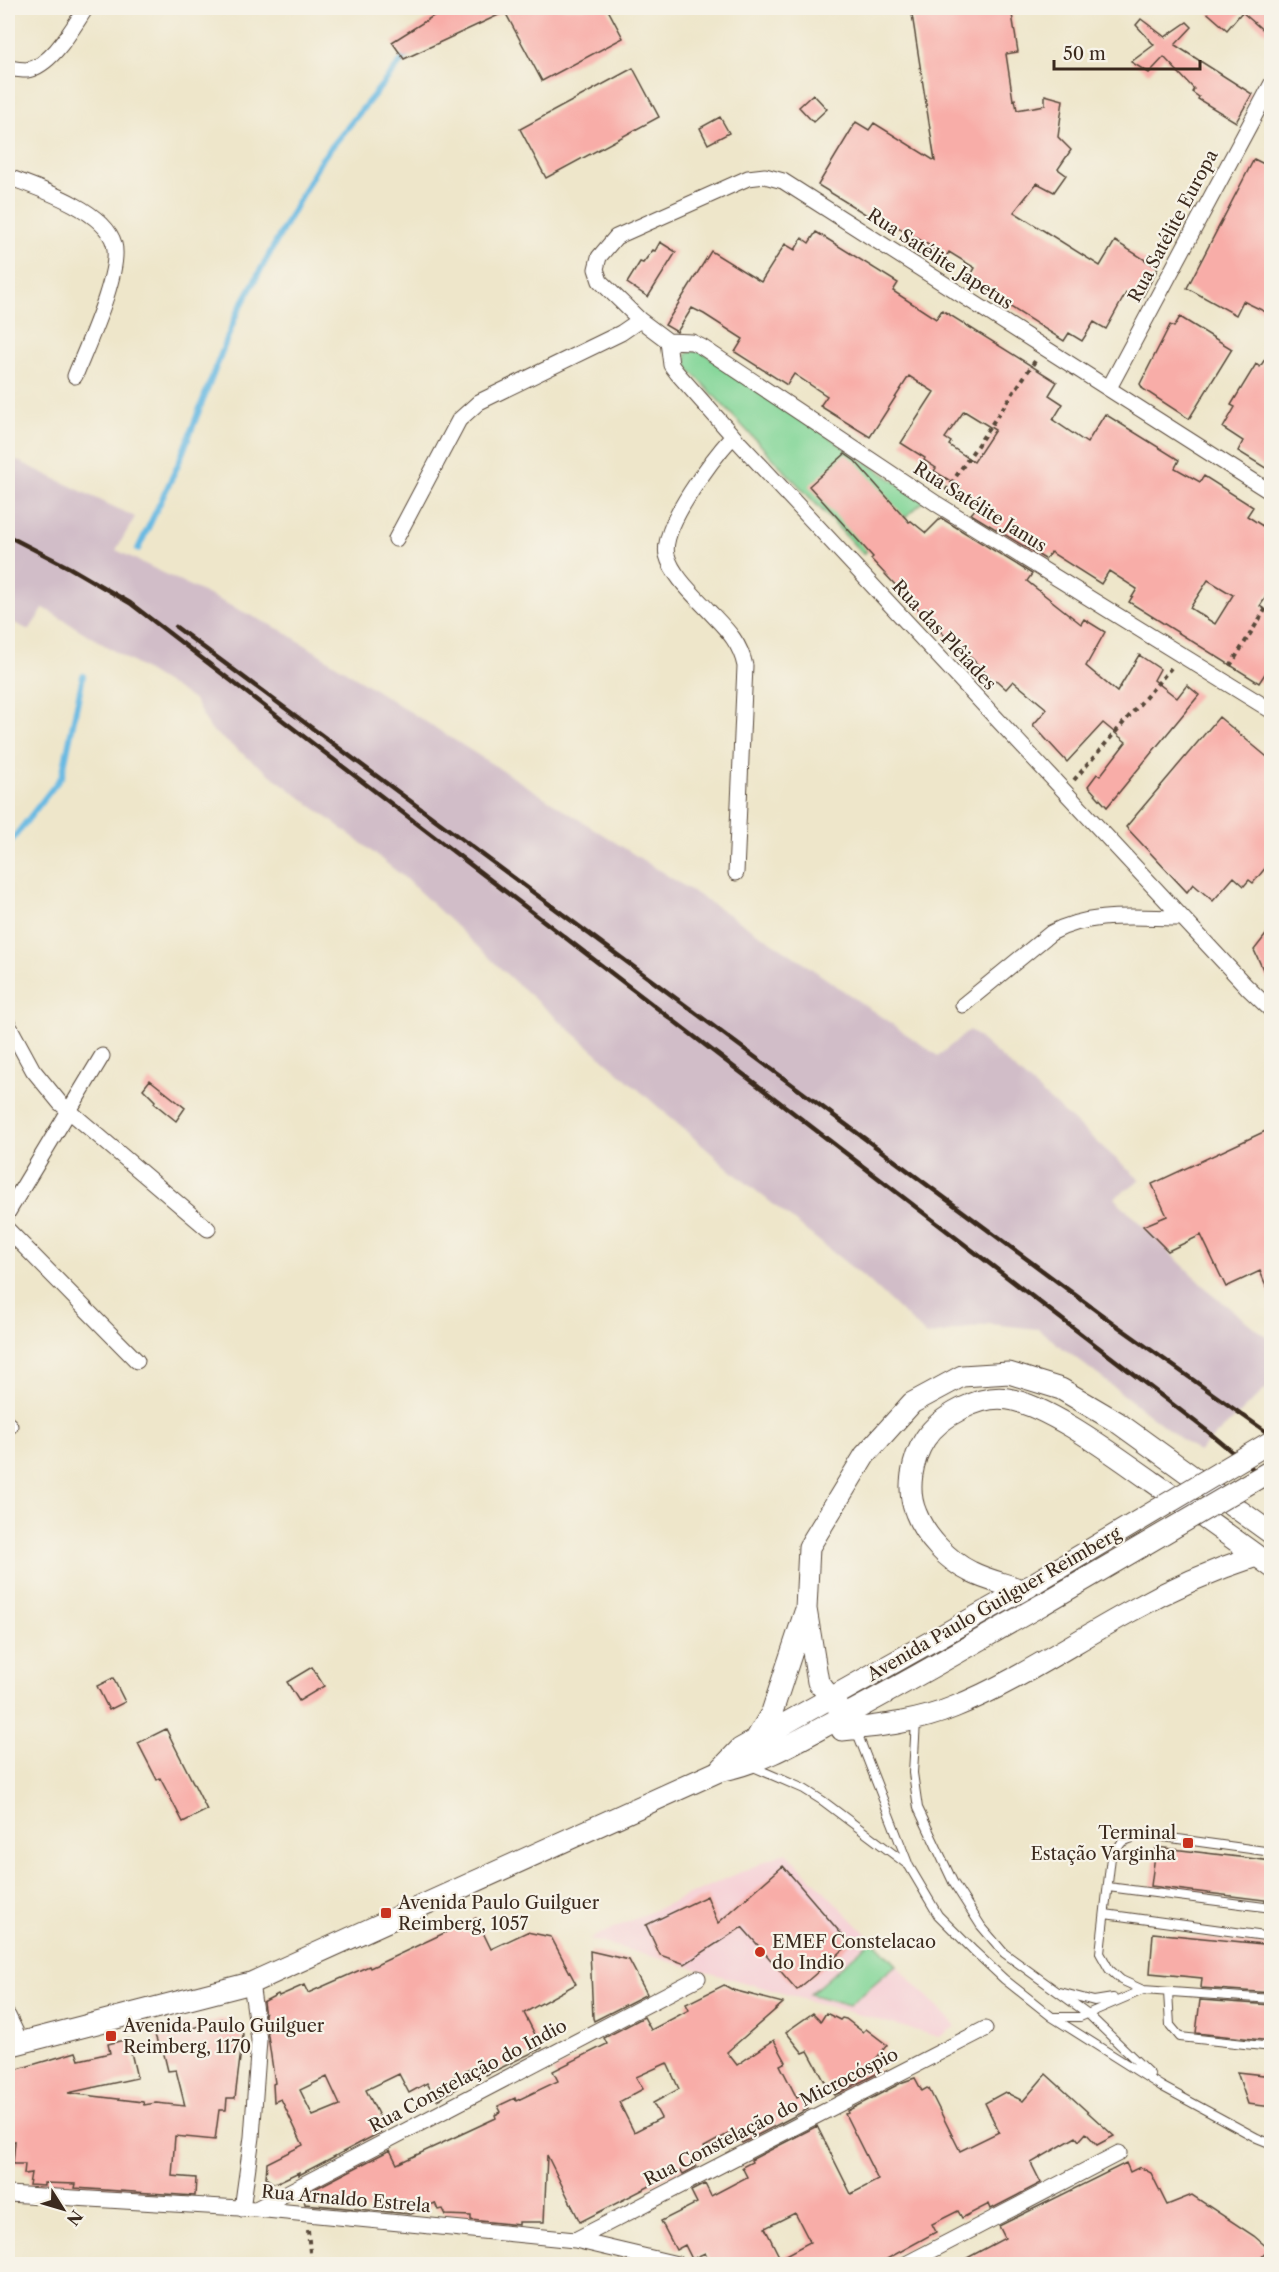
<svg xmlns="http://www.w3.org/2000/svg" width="1279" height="2272" viewBox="0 0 1279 2272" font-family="'Libre Caslon Text',serif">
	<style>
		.built { fill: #f6cfd5 }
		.industrial { fill: #d1bdc8 }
		.green { fill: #83d698; stroke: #5f805b; stroke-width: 1.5 }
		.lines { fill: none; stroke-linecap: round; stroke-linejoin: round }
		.stream { stroke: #67b9e2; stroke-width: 6 }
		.building { fill: #f8ada8; fill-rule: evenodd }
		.lane-casing { stroke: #564638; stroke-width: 10 }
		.street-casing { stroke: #564638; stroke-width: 17 }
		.secondary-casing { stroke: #564638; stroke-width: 23 }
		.path { stroke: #564638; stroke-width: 4; stroke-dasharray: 4.5 4.5; stroke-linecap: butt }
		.lane { stroke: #fff; stroke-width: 8 }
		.street { stroke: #fff; stroke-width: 15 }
		.secondary { stroke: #fff; stroke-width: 21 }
		.rail { stroke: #3b2a1e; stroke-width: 4.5 }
		.secondary-bridge-casing { stroke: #564638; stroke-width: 23; stroke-linecap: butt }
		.secondary-bridge { stroke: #fff; stroke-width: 21 }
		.poi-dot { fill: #c8321e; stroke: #f7f3e8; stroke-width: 2 }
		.labels { text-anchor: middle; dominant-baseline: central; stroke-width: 4.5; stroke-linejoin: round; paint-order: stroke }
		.street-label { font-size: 18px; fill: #3b2a1e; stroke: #f7f3e8 }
		.poi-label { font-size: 18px; fill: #3b2a1e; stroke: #f7f3e8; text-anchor: start }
	</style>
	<rect width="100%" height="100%" fill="#f7f3e8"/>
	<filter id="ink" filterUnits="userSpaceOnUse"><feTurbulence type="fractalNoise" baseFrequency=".0167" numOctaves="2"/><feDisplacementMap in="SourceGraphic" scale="12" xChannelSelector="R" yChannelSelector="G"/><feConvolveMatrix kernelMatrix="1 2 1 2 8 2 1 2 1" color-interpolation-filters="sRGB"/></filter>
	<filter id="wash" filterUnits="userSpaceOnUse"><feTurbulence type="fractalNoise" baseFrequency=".008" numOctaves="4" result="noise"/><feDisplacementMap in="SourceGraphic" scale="24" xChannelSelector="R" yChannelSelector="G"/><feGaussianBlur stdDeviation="1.35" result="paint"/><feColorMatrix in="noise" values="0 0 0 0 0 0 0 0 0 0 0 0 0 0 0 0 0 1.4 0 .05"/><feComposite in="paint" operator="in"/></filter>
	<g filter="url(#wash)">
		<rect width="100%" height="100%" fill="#eee6ca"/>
		<path class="built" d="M786 1852 956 2026 939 2037 589 1939Z"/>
		<path class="industrial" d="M8 456 135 517 116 550 283 631 789 953 938 1056 970 1030 1140 1180 1114 1198 1211 1293 1271 1341V1384L1198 1452 1038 1329 989 1324 927 1336 870 1282 734 1173 515 982 406 879 365 846 211 730 194 700 44 608 29 630 8 620Z"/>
		<path class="green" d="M690 351H701L924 501 863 554 688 368 686 355Z
			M872 1940 896 1965 849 2005 810 1994Z"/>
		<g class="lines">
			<path class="stream" d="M138 549 177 467 237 313 321 160 408 53
				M8 845 62 776 83 676"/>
		</g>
		<g id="blocks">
			<path class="building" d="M446 8H607L623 38 542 81 505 12 404 59 392 42Z
				M911 8H1011L1018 52 1006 54 1013 100 1015 99 1017 110 1045 105V95L1063 100 1058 137 1071 150 1058 169 1066 175 1054 192 1037 183 1014 212 1100 266 1115 241 1158 268 1140 302 1126 293 1106 329 1094 322 1082 341 1069 333 1064 341 968 280 975 268 949 252 942 263 930 255 934 248 896 226 893 231 818 185 856 122 869 130 874 123 935 161Z
				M1202 8H1272V38L1242 12 1227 30Z
				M1141 19 1165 37 1187 22 1192 27 1175 45 1252 94 1236 122 1198 99 1199 97 1192 92 1194 89 1164 57 1149 73 1131 62 1154 45 1136 25Z
				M633 68 659 117 546 178 520 129Z
				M813 94 827 109 813 122 799 107Z
				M720 117 729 133 708 144 700 128Z
				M1254 159 1272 168V315L1243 301 1236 315 1187 288Z
				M816 232 898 283 893 291 936 319 942 310 1057 382 1049 395 1063 404 1053 420 1087 443 1105 414 1179 460 1175 468 1200 482 1204 476 1253 507 1247 516 1272 532V588L1260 606 1272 614V663L1259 683 1129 602 1137 589 1109 571 1101 584 1052 553 1051 552 1045 559 971 514 978 506 966 498 968 494 958 488 959 486 934 471 936 468 924 460 925 458 901 443 934 392 909 376 870 437 820 406 827 396 794 374 787 385 735 352 743 339 704 314 692 308 677 332 665 325 711 251 761 282 785 244 795 250 802 238 809 243ZM964 411 995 430 974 462 949 445 951 442 945 438ZM1208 580 1233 595 1215 624 1190 608Z
				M660 242 676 252 648 297 627 283 640 262 643 263 653 250 655 251Z
				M1180 317 1232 349 1189 419 1143 389 1140 384 1170 325 1174 327Z
				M1272 348V472L1238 451 1243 441 1223 428 1235 407 1231 405 1256 364 1260 367Z
				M845 454 855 461 909 522 911 521 926 533 941 518 1032 574 1027 581 1081 624 1084 619 1105 632 1086 666 1117 692 1139 655 1160 669 1154 680 1177 698 1187 685 1199 695 1107 807 1088 786 1097 774 1100 776 1126 742 1103 723 1067 762 1033 725 1047 709 1013 681 1006 689 996 680 994 682 949 634 946 637 915 606 871 559 873 557 809 486Z
				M1219 717 1272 761V860L1253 883 1249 880 1244 886 1234 877 1213 901 1193 884 1187 892 1126 827Z
				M1272 927V989L1254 950Z
				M150 1080 185 1108 176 1121 154 1103 155 1101 143 1089Z
				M1272 1128V1298H1271L1260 1271 1226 1287 1201 1235 1168 1251 1143 1226 1167 1216 1152 1184Z
				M312 1667 324 1686 299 1701 287 1682Z
				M113 1678 125 1702 109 1710 97 1686Z
				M166 1729 207 1810 183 1822 160 1778 157 1780 138 1743Z
				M1156 1847 1272 1861V1901L1151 1886Z
				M783 1866 850 1944 797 1990 742 1927 685 1964 660 1955 646 1925 707 1896 718 1923Z
				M476 1918 491 1949 527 1932 551 1937 576 1984 524 2013 542 2048 486 2075 481 2064 453 2077 458 2088 437 2100 427 2083 409 2093 399 2074 366 2090 385 2128 380 2131 381 2132 299 2175V2172L278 2182 273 2183 266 2178 267 2163 303 2145 281 2099 274 2102 273 2084 275 2083 263 2002 278 1994 279 1996 304 1985 308 1993 369 1966 370 1968ZM327 2077 340 2105 313 2116 300 2090Z
				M1153 1933 1272 1945V1993L1201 1988 1202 1978 1150 1973Z
				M590 1951 629 1960 647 1994 594 2021 593 2018Z
				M724 1985 733 1990 783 2003 727 2052 737 2065 774 2040 786 2062 780 2065 797 2098 801 2095 808 2109 742 2143 735 2130 704 2147 708 2156 694 2163 696 2167 683 2174 681 2170 580 2222 547 2155 544 2222H519V2225L471 2220V2216L446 2215 443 2209 438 2210 435 2203 411 2214 305 2204 303 2195 390 2150 397 2164 496 2118 495 2115 501 2112 498 2106 515 2098 516 2101 558 2081 553 2071 607 2044 604 2038 644 2017 651 2030 689 2010 686 2004ZM667 2063 679 2089 653 2103 661 2118 634 2132 619 2102 643 2089 636 2077Z
				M1200 2000 1272 2005V2041L1196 2033Z
				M813 2013 821 2021 826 2013 840 2020 842 2018 846 2019 863 2032 866 2029 887 2045 871 2065 880 2072 835 2095 825 2082 808 2051 803 2053 786 2032Z
				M220 2019 231 2021 243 2034 235 2098H227L226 2110H219L215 2140 175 2136 172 2176 196 2178 195 2196 75 2188 76 2184 44 2183V2186L29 2185 31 2173 24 2174 25 2164H13L15 2141 8 2142V2072L76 2052 79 2060 110 2053 108 2044 128 2039 137 2078 68 2093 143 2102 144 2105 156 2103 185 2106 176 2070 168 2071 162 2046 159 2047 154 2032 188 2023 190 2029Z
				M1237 2072 1272 2076V2107L1248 2104Z
				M1046 2074 1114 2136 1097 2145 1086 2133 1079 2141 1076 2137 1031 2163 1041 2183 991 2209 989 2204 962 2218 958 2211 932 2224 936 2232 876 2265H711L705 2253 692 2259 685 2245 676 2250 661 2221 697 2203 691 2191 705 2184 711 2196 747 2177 742 2167 752 2162 751 2160 817 2126 851 2194 878 2180 845 2114 848 2113 847 2111 903 2082 915 2078 922 2091 927 2088 929 2089 960 2151 999 2132 985 2103 1005 2092 1023 2101ZM795 2213 810 2242 780 2258 765 2228Z
				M1126 2163 1130 2172 1140 2167 1151 2173 1167 2205 1192 2195 1254 2236 1269 2249 1260 2259 1251 2265H954L1005 2238 999 2226Z"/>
		</g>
	</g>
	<g filter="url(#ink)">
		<use href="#blocks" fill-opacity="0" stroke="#564638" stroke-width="1.5"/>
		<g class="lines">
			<defs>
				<path id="lane" d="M916 1721 913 1773 918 1808 953 1882 981 1926 1004 1953 1087 2013 1150 2074
					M856 1730 909 1866 938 1915 974 1951 1004 1979 1052 2017 1161 2086 1257 2138 1272 2144
					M751 1766 804 1789 823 1801 908 1865
					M1272 1852 1142 1834 1122 1842 1111 1857 1100 1953 1109 1969 1121 1980 1143 1990 1272 1999
					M1108 1887 1272 1908
					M1105 1914 1272 1937
					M1060 1992 1094 2001 1113 1998
					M1168 1992 1170 2025 1180 2037 1272 2047
					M1054 2017H1080L1143 1990"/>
				<path id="street" d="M8 68C14 69 21 70 27 70 52 66 73 27 86 8
					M8 177C38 188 105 210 114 244 122 271 86 348 75 376
					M668 341 692 342 702 347 937 504 1272 711
					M1109 388 1272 83
					M733 436C714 457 660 527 667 555 672 575 694 595 708 610 725 628 740 641 745 666L736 873
					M1272 493C1109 388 945 286 783 181L765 176 748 178 616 237 599 257 596 269 600 281 640 320 668 341 671 365 677 373 733 436 1247 987 1272 1011
					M396 539 459 420 479 402 621 333 640 320
					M963 1005 1051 933C1090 911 1139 918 1182 918
					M8 1024 33 1070 60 1103 208 1229
					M8 1212 102 1056
					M8 1230 137 1361
					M8 1424 10 1426
					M8 2016 21 2043
					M8 2194 256 2209 575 2240 677 2264
					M242 2209 252 2137 259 2040 251 1983
					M256 2209 698 1978
					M575 2240 985 2029
					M906 2264 1119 2153"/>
				<path id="secondary" d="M1022 1590C1006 1584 986 1580 971 1572 948 1561 925 1536 916 1513 906 1490 912 1459 925 1439 940 1416 981 1394 1008 1399 1050 1406 1117 1457 1153 1482 1193 1510 1233 1538 1272 1567
					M856 1729 818 1682 806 1609 809 1547 865 1455 912 1403 962 1376 1009 1373 1061 1389 1117 1422 1272 1534
					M842 1730C881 1726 918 1722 954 1707 1016 1682 1072 1643 1131 1611 1170 1589 1213 1570 1256 1556
					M756 1739 772 1712 805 1612
					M719 1771 740 1749 1030 1586
					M8 2046 251 1983 719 1771C761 1763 799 1740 836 1720 906 1683 974 1643 1043 1604"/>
			</defs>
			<use href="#lane" class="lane-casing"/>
			<use href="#street" class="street-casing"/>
			<use href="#secondary" class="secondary-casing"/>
			<path class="path" d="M946 491 1035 361
				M1230 666 1272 599
				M1074 780 1171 668
				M308 2230 311 2264"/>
			<use href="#lane" class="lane"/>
			<use href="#street" class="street"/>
			<use href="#secondary" class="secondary"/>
			<path class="rail" d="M8 536 70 568 130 603 1206 1430 1272 1485
				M176 627 1113 1323 1272 1436"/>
			<defs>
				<path id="secondary-bridge" d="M1036 1582 1272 1441
					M1043 1604 1272 1470"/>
			</defs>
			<use href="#secondary-bridge" class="secondary-bridge-casing"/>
			<use href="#secondary-bridge" class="secondary-bridge"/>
		</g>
	</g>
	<g class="poi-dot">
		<rect x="1182" y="1837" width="12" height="12" rx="3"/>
		<rect x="380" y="1907" width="12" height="12" rx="3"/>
		<circle cx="760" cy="1952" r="6"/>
		<rect x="105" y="2030" width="12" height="12" rx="3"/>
	</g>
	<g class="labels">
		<g class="street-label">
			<text transform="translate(1173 226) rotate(-62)">Rua Satélite Europa</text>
			<text transform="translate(940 259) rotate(33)">Rua Satélite Japetus</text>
			<text transform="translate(980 507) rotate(32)">Rua Satélite Janus</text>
			<text transform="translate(944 635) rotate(47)">Rua das Plêiades</text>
			<text transform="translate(994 1604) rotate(-30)">Avenida Paulo Guilguer Reimberg</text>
			<text transform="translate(468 2076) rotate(-28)">Rua Constelação do Indio</text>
			<text transform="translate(771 2117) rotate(-27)">Rua Constelação do Microcóspio</text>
			<text transform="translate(346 2199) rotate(5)">Rua Arnaldo Estrela</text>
		</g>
		<g class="poi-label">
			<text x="1176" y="1833" text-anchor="end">Terminal<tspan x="1176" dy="21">Estação Varginha</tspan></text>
			<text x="398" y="1903">Avenida Paulo Guilguer<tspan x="398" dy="21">Reimberg, 1057</tspan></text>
			<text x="772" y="1942">EMEF Constelacao<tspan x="772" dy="21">do Indio</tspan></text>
			<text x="123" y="2026">Avenida Paulo Guilguer<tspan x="123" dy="21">Reimberg, 1170</tspan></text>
		</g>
	</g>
	<rect width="1279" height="2272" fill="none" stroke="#f7f3e8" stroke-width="30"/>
	<g transform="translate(63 2209) rotate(127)" stroke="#f7f3e8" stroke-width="4.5" paint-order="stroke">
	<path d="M0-4.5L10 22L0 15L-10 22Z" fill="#3b2a1e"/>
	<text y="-9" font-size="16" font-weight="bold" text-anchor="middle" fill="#3b2a1e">N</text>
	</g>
	<path d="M1054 60v9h146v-9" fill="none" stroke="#3b2a1e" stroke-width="3"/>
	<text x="1063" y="60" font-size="18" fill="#3b2a1e" stroke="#f7f3e8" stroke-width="4.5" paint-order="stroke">50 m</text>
</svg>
